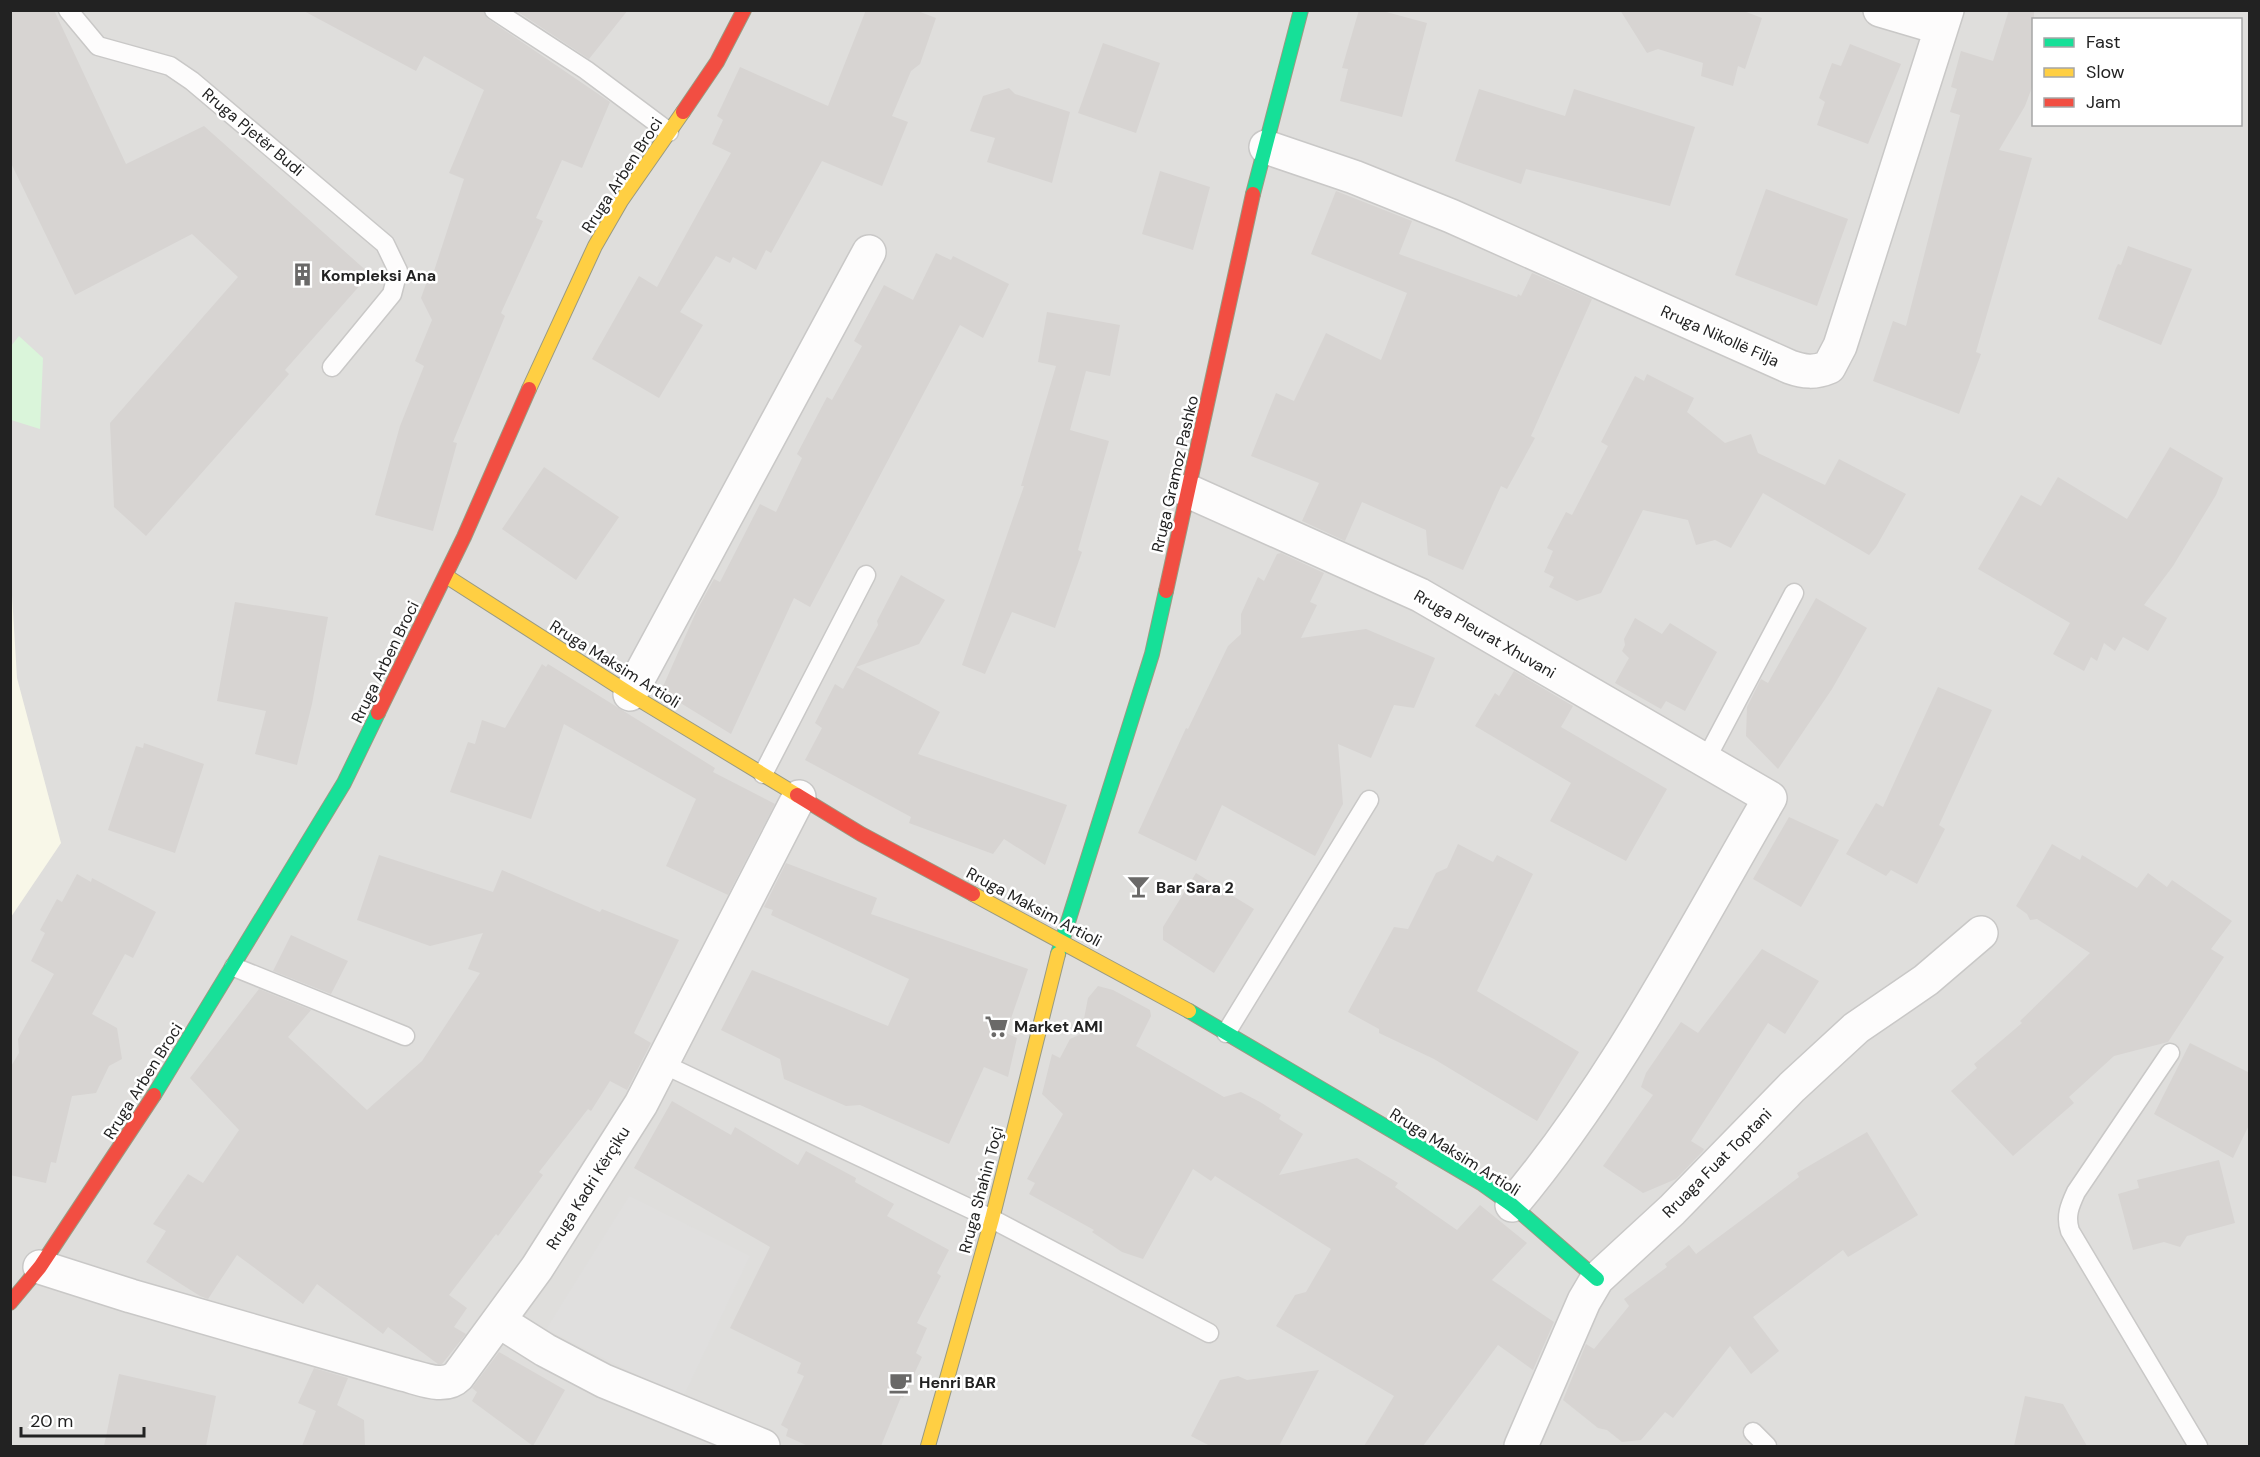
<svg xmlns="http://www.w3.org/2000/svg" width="2260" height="1457" viewBox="0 0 2260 1457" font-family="'DM Sans',sans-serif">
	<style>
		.residential { fill: #dfdedc; fill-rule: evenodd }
		.education { fill: #f8f7e8 }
		.park { fill: #daf5da }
		.parking { fill: #e0dfde }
		.building { fill: #d7d4d2 }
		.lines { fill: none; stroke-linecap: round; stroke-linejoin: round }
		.lane-casing { stroke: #c9c8c7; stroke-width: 21 }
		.street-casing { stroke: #c9c8c7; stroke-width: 36 }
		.fast-casing { stroke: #999a82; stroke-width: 16 }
		.slow-casing { stroke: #999a82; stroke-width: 16 }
		.jam-casing { stroke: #999a82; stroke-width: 16 }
		.lane { stroke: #fdfcfc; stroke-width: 18 }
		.street { stroke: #fdfcfc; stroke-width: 33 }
		.fast { stroke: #16e098; stroke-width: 14 }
		.slow { stroke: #ffcf43; stroke-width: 14 }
		.jam { stroke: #f24e42; stroke-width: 14 }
		.labels { text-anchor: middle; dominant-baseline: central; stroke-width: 5; stroke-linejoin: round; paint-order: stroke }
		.street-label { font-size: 16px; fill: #222; stroke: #fff }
		.poi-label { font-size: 16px; font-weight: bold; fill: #222; stroke: #fff; text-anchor: start }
	</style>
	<rect width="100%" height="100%" fill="#f0eeeb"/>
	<path class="residential" d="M11 11H2249V1446H11ZM2034 20H2240V124H2034Z"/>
	<path class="education" d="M10 562 17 678 61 843 11 917Z"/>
	<path class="park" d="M19 336 43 358 40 429 11 420V346Z"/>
	<path class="parking" d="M629 1196 750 1256 683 1398 546 1329Z"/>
	<path class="building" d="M10 10H54L126 164 204 126 370 274 285 370 289 374 146 536 114 507 110 423 238 277 192 234 75 295 10 161Z
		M302 10H483L488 19 610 102 582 168 562 160 536 218 543 221 501 313 505 316 453 442 457 443 433 531 375 515 400 426 424 366 415 361 432 320 421 298 431 270 434 271 464 179 449 173 484 90 424 56 416 71Z
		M515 10H628L589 59Z
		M866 10H915L936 18 920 64 911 71 892 116 908 122 882 186 822 161 771 253 766 250 756 270 733 257 730 263 716 256 680 312 703 325 659 398 592 359 639 276 657 287 731 153 712 144 723 120 717 116 740 67 828 106Z
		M1359 10H1379L1427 23 1402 117 1340 101 1348 69 1342 68Z
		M1620 10H1741L1762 18 1745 69 1738 66 1733 86 1701 76 1703 63 1658 49 1647 53Z
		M2009 10H2034V82L2025 106 1999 150 2032 158 1976 352 1981 354 1959 414 1873 381 1893 321 1906 326 1960 115 1950 112 1957 89 1951 87 1961 51 1993 61Z
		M1103 43 1160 63 1136 133 1078 113Z
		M1850 44 1901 64 1868 144 1817 125 1825 102 1819 98 1832 63 1841 66Z
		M1009 88 1015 94 1070 112 1052 183 987 162 995 138 970 131 983 96Z
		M1479 89 1565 116 1574 89 1695 127 1670 206 1526 169 1521 184 1455 161Z
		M1160 171 1210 187 1193 250 1142 234Z
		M1766 189 1848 219 1817 306 1735 275Z
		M1336 191 1412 221 1399 254 1517 297 1518 294 1521 296 1532 273 1592 299 1531 436 1535 438 1507 489 1501 486 1463 570 1428 555 1426 530 1362 502 1345 541 1302 521 1319 483 1251 456 1276 393 1294 401 1326 333 1381 360 1407 293 1311 254Z
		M2128 246 2192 269 2161 345 2098 319 2116 268 2118 264 2121 265Z
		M936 253 951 260 953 256 1009 284 983 338 960 325 810 607 794 598 731 734 661 691 697 610 714 579 720 582 760 504 776 512 802 458 797 454 827 397 832 400 862 346 854 341 884 285 913 300Z
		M1047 312 1120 325 1110 376 1086 371 1070 430 1109 441 1078 550 1082 552 1055 628 1012 612 985 674 962 665 1024 486H1021L1056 366 1038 362Z
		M1647 374 1694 398 1687 412 1725 443 1751 434 1758 453 1825 485 1839 459 1906 494 1876 547 1869 555 1763 493 1731 548 1715 540 1696 545 1688 520 1643 510 1601 593 1577 601 1549 587 1554 577 1544 572 1553 551 1547 548 1566 512 1572 515 1608 446 1601 442 1635 376 1644 381Z
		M2170 447 2223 478 2216 495 2173 566 2144 605 2167 618 2148 651 2123 637 2115 651 2104 643 2097 661 2091 657 2084 671 2053 654 2070 623 1978 569 2021 495 2041 506 2058 477 2127 519Z
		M544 467 619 517 576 580 502 529Z
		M1281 553 1324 573 1310 602 1317 605 1301 638 1366 629 1435 658 1414 708 1394 705 1371 758 1338 744 1343 804 1315 856 1222 805 1196 861 1138 833 1186 728 1188 729 1228 646 1241 634V614L1258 577 1264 581 1277 554Z
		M901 575 945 600 919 644 856 667 940 712 918 754 1067 805 1045 865 1004 839 993 854 909 823 911 817 805 760 822 728 815 723 835 684 843 689 878 625 877 621Z
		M1816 598 1867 628 1832 689 1778 769 1746 736 1747 707 1761 679 1768 683Z
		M235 602 328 617 312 704 297 765 255 754 266 711 217 701Z
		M1635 618 1662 634 1670 623 1717 652 1685 711 1666 701 1661 709 1615 683 1629 658 1622 651 1625 645 1624 639Z
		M542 664 546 667 548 664 715 768 713 772 775 804 728 895 666 866 696 799 564 724 531 819 450 792 468 742 475 744 482 720 505 728Z
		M1514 671 1573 706 1561 727 1667 789 1626 861 1550 821 1571 783 1475 726 1495 693 1499 696Z
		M1938 687 1992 710 1939 825 1945 829 1917 884 1891 870 1886 876 1846 854 1876 803 1883 807Z
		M144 743 204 764 175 853 108 830 136 746 143 748Z
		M1789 817 1839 840 1801 907 1753 879Z
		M1458 844 1493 862 1497 855 1533 874 1477 991 1579 1052 1537 1121 1434 1059 1379 1033V1029L1348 1012 1394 927 1408 929 1436 873 1447 868Z
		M2052 844 2080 860 2082 855 2137 888 2148 873 2167 887 2172 880 2232 921 2211 949 2224 957 2168 1042 2114 1056 2069 1097 2074 1103 2013 1156 1951 1091 1977 1068 1974 1064 2022 1023 2020 1021 2090 953 2037 919 2030 920 2027 914 2016 906Z
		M379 855 493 892 502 870 600 912 602 909 679 940 634 1033 651 1043 627 1090 610 1081 591 1111 588 1109 539 1172 543 1175 498 1236 496 1234 449 1295 467 1308 454 1327 466 1334 442 1364H438L388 1327 383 1334 317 1284 303 1304 237 1255 208 1299 200 1296 146 1262 166 1231 153 1224 188 1174 203 1183 239 1130 190 1078 259 989 311 1010 288 1037 367 1110 422 1061 480 973 468 969 483 933 430 946 357 920Z
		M786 863 877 898 871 914 1028 969 1006 1033 1017 1038 1008 1077 984 1067 949 1144 860 1105 846 1106 784 1079 780 1059 721 1030 752 970 888 1026 909 979 771 915 773 910 764 907Z
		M1196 873 1254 909 1214 973 1163 940V927Z
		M77 874 91 882 92 878 156 912 133 958 125 954 92 1014 117 1028 122 1059 109 1066 96 1093 72 1096 56 1163 51 1162 46 1183 10 1175V1068L19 1053 18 1039 54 974 31 961 45 933 40 930 57 899 62 902Z
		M291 935 348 961 331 994 273 971Z
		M1762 949 1819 981 1785 1034 1768 1023 1691 1141 1704 1149 1703 1151 1676 1179 1643 1193 1603 1166 1653 1095 1641 1087 1646 1073 1681 1022 1698 1033Z
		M1098 986 1113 990 1150 1010 1151 1016 1136 1046 1224 1097 1241 1092 1260 1102 1281 1115 1279 1119 1303 1134 1279 1175 1357 1158 1398 1183 1395 1187 1457 1230 1480 1205 1527 1243 1492 1280 1554 1322 1533 1370 1498 1345 1423 1446H1364L1394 1396 1276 1326 1295 1295 1306 1292 1331 1249 1215 1176 1211 1181 1193 1169 1143 1259 1122 1252 1092 1232 1094 1230 1029 1194 1035 1183 1027 1179 1063 1114 1042 1094 1052 1054 1060 1058 1070 1039 1081 1034 1088 998Z
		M2190 1043 2250 1073V1123L2233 1158 2154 1114Z
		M672 1101 731 1135 735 1127 798 1165 806 1151 856 1178 855 1182 894 1204 887 1216 949 1250 937 1273 941 1276 917 1323 927 1328 916 1353 922 1357 903 1398 901 1397 881 1446H808L786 1436 788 1429 781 1425 804 1376 797 1373 801 1363 730 1328 770 1247 634 1168Z
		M1867 1132 1918 1215 1848 1257 1843 1250 1753 1317 1779 1351 1751 1374 1730 1346 1673 1418 1665 1412 1641 1440 1622 1442 1607 1430 1598 1428 1563 1400 1586 1344 1594 1349 1629 1306 1624 1299 1667 1267 1665 1264 1689 1245 1696 1254 1799 1177 1797 1173Z
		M2219 1160 2235 1223 2187 1236 2180 1247 2164 1242 2133 1250 2118 1194 2139 1188 2137 1180Z
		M499 1352 565 1390 533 1446 472 1401 477 1392 472 1388Z
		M314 1368 348 1378 337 1405 364 1420 365 1446H302L316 1411 298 1403Z
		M1319 1370 1279 1446H1210L1191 1436 1220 1380 1238 1376 1247 1380Z
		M119 1374 216 1396 206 1446H104Z
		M2025 1396 2063 1404 2087 1446H2014Z"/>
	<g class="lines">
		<defs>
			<path id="lane" d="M68 10 98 46 170 66 192 81 385 244 398 271 392 294 332 367
				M494 10 586 70 669 132
				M1705 761 1794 593
				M763 774 866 575
				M234 967 405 1036
				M1226 1033 1369 800
				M2170 1053 2076 1192C2070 1205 2065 1216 2070 1231L2198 1446
				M663 1064 992 1219 1209 1333
				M1753 1432 1767 1446"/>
			<path id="street" d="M1880 10 1941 28
				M1266 147 1354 177 1451 216 1790 367C1804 372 1815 373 1829 367L1840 346 1947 10
				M1188 491 1420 595 1770 798C1689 937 1616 1081 1512 1205
				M630 694 869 252
				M40 1267 131 1296 402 1374C420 1378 444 1390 458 1376L537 1268 641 1104 799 797
				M499 1321 545 1350 604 1381 763 1446
				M1521 1446 1584 1301 1597 1279 1672 1210 1792 1087 1856 1028 1926 980 1981 933"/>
			<path id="fast" d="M1253 194 1301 10
				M1058 954 1152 654 1166 591
				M1189 1011 1481 1183 1512 1205 1597 1279
				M154 1095 344 783 378 713"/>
			<path id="slow" d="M529 389 595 246 621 201 683 112
				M446 576 630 694 797 795
				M973 894 1189 1011
				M928 1446 992 1219 1058 954"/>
			<path id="jam" d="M683 112 717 62 744 10
				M1166 591 1253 194
				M378 713 464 537 529 389
				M797 795 861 834 973 894
				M10 1303 40 1267 154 1095"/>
		</defs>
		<use href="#lane" class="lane-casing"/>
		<use href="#street" class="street-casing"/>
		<use href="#fast" class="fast-casing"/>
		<use href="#slow" class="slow-casing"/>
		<use href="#jam" class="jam-casing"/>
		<use href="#lane" class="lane"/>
		<use href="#street" class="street"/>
		<use href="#fast" class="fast"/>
		<use href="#slow" class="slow"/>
		<use href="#jam" class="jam"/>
	</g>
	<defs>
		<symbol id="building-bare" viewBox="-9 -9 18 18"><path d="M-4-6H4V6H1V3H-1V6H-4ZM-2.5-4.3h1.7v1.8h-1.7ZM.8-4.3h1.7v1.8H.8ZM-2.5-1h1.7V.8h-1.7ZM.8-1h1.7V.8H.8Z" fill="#6a6968" stroke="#fff" stroke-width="2.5" paint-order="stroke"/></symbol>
		<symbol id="bar-bare" viewBox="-9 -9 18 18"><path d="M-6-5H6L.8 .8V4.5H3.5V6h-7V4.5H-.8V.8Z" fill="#6a6968" stroke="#fff" stroke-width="2.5" paint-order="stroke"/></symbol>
		<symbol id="supermarket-bare" viewBox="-9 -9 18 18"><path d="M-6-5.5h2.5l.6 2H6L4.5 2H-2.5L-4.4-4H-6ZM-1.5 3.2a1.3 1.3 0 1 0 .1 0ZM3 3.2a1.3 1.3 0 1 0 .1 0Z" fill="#6a6968" stroke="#fff" stroke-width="2.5" paint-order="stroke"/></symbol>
		<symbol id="cafe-bare" viewBox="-9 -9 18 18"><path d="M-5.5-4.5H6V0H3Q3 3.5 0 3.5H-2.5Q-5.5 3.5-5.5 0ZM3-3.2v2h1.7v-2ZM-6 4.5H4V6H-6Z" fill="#6a6968" stroke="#fff" stroke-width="2.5" paint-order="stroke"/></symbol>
	</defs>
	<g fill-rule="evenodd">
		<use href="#building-bare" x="286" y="258" width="33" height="33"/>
		<use href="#bar-bare" x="1122" y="870" width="33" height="33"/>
		<use href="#supermarket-bare" x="980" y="1010" width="33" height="33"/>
		<use href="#cafe-bare" x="884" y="1366" width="33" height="33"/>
	</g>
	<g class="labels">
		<g class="street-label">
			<text transform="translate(253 132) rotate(40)">Rruga Pjetër Budi</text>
			<text transform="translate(622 175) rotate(-57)">Rruga Arben Broci</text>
			<text transform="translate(1720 336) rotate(24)">Rruga Nikollë Filja</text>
			<text transform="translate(1175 474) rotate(-77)">Rruga Gramoz Pashko</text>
			<text transform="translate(1485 634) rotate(30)">Rruga Pleurat Xhuvani</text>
			<text transform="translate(385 662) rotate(-64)">Rruga Arben Broci</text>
			<text transform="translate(615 664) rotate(32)">Rruga Maksim Artioli</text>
			<text transform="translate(1034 907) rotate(28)">Rruga Maksim Artioli</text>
			<text transform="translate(143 1081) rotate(-58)">Rruga Arben Broci</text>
			<text transform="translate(1455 1152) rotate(32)">Rruga Maksim Artioli</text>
			<text transform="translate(1717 1163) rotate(-45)">Rruaga Fuat Toptani</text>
			<text transform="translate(588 1188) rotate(-58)">Rruga Kadri Kërçiku</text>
			<text transform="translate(981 1190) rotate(-75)">Rruga Shahin Toçi</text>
		</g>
		<g class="poi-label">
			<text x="321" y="275">Kompleksi Ana</text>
			<text x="1156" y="887">Bar Sara 2</text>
			<text x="1014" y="1026">Market AMI</text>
			<text x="919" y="1382">Henri BAR</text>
		</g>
	</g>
	<rect width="2260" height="1457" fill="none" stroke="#222222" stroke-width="24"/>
	<rect x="2032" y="18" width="210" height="108" fill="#ffffff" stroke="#a7a7a7" stroke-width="1.5"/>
	<rect x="2044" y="38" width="30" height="9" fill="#16e098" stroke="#a7a7a7" stroke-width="1.5"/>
	<text x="2086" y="48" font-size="18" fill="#222222">Fast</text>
	<rect x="2044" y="68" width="30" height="9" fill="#ffcf43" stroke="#a7a7a7" stroke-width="1.5"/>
	<text x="2086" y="78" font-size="18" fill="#222222">Slow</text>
	<rect x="2044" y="98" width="30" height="9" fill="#f24e42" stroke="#a7a7a7" stroke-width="1.5"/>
	<text x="2086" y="108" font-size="18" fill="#222222">Jam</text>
	<path d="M21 1427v9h123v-9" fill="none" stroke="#222222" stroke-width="3"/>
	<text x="30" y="1427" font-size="18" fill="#222222" stroke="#ffffff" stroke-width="4.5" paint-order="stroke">20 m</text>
</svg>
